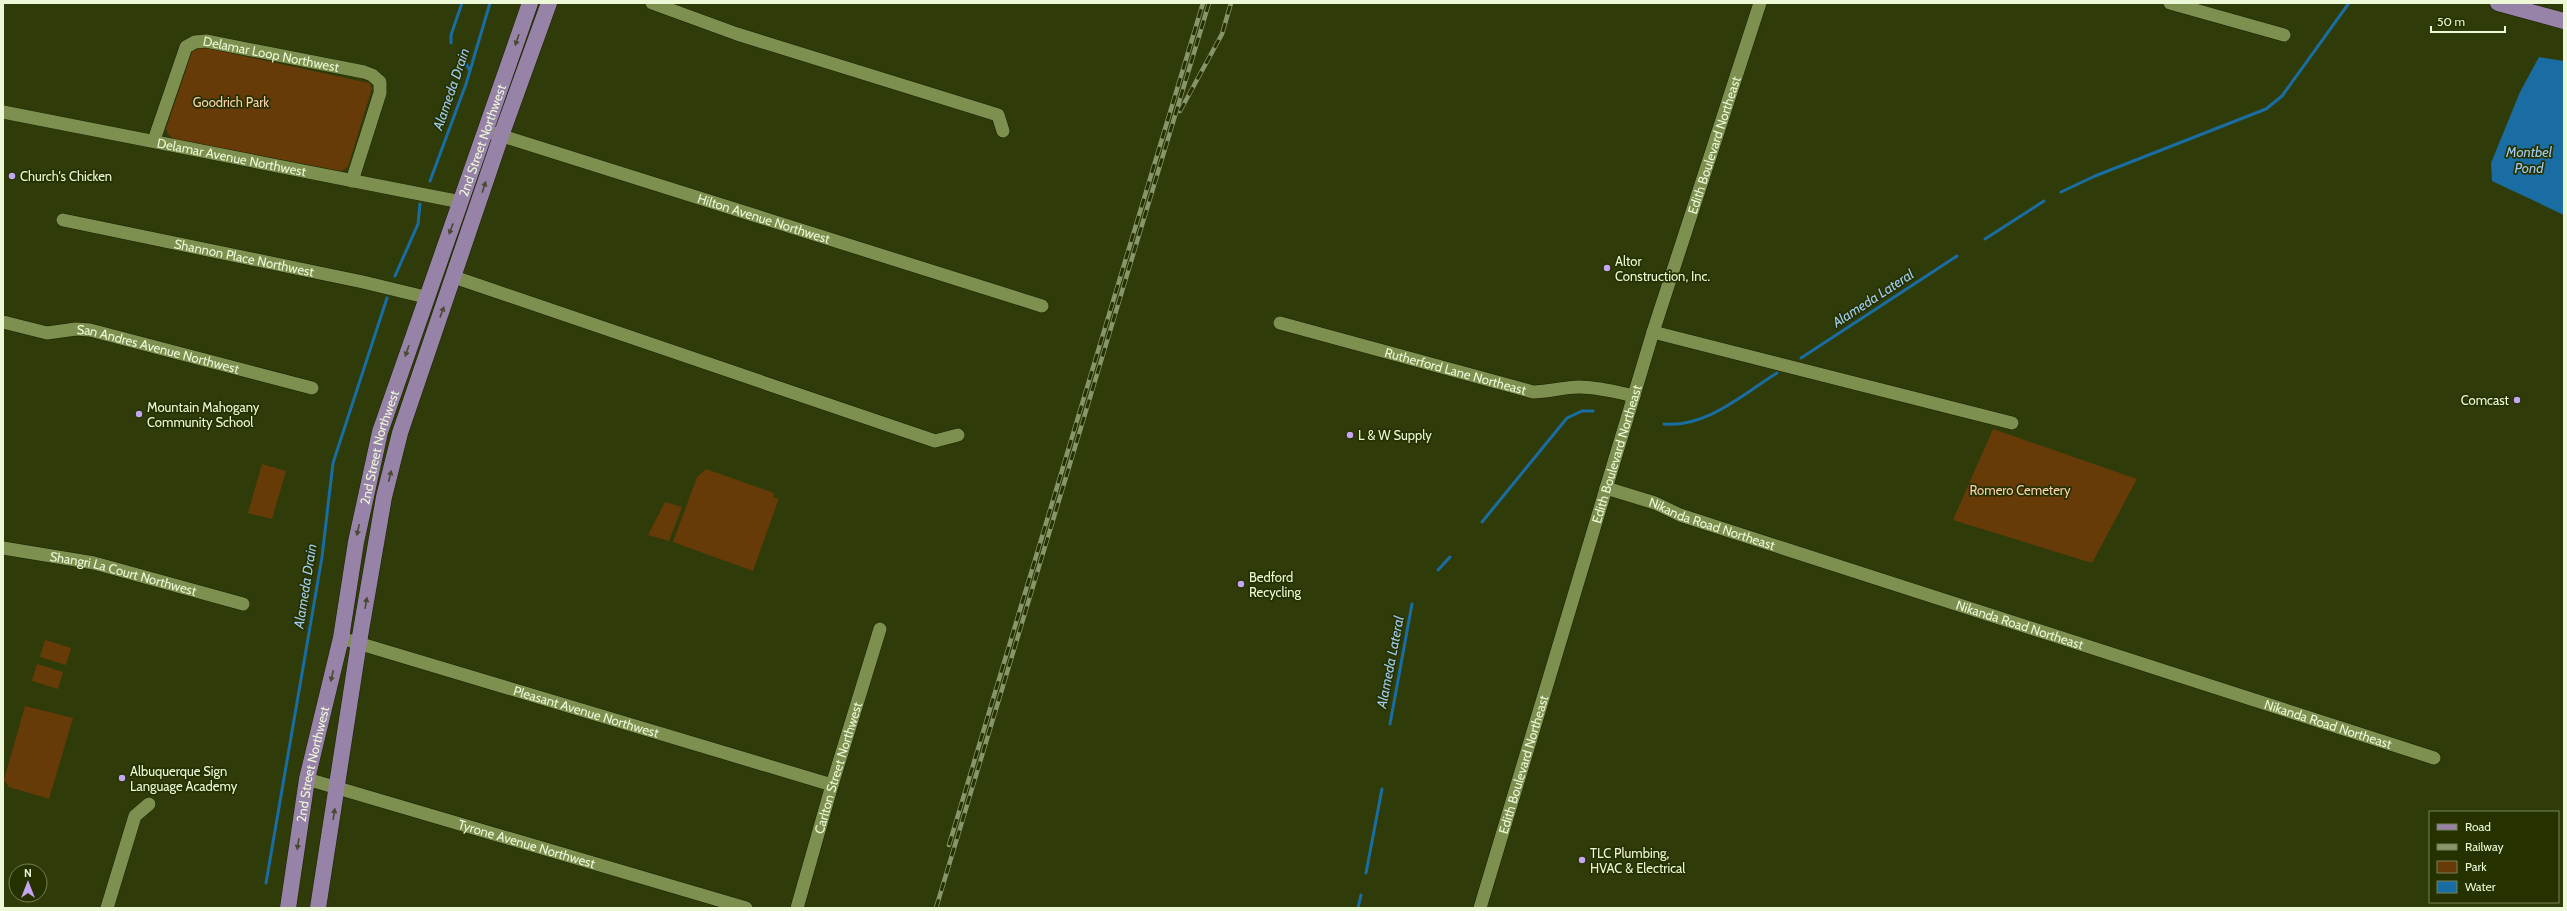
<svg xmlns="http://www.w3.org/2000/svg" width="2567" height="911" viewBox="0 0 2567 911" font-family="Cabin,sans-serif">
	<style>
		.green { fill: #673b07 }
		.water { fill: #196da2 }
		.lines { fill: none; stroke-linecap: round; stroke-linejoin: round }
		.stream { stroke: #196da2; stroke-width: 3 }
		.minor-casing { stroke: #192101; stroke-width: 14 }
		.major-casing { stroke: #192101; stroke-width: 17 }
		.minor { stroke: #7d9050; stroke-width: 13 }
		.major { stroke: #9783a8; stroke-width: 16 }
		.rail-casing { stroke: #889469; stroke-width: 4.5 }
		.rail { stroke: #263100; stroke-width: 3; stroke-dasharray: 9; stroke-linecap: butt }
		.oneway { fill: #484a32 }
		.poi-dot { fill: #c5a7f1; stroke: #263100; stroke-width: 1.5 }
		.labels { text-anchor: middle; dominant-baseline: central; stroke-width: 3.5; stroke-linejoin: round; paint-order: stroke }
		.street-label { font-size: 13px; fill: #edf8d7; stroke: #263100 }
		.park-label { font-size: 13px; fill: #fcd1ac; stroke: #263100 }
		.poi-label { font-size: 13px; fill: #edf8d7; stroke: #263100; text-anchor: start }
		.water-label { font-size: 14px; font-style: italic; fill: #9fcbef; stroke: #263100 }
	</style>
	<rect width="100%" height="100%" fill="#2f3c09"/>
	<path class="green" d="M202 47 369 83 372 88 348 167 341 171 174 139 168 134 166 129 192 52Z
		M1993 429 2137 479 2092 563 1953 520Z
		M262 464 286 471 272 519 248 513Z
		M706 469 774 493 773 497 778 499 780 495 753 571 673 542 697 477Z
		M665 502 682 507 669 541 648 535Z
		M45 640 71 648 66 665 40 657Z
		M37 664 63 672 58 689 32 681Z
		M25 706 73 718 49 799 9 787 4 780Z"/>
	<path class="water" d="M2539 57 2564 61V215L2492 181 2491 163 2520 92Z"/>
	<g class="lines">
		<path class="stream" d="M451 43V35L462 3
			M465 62 469 69
			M430 181 466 84 490 3
			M2061 192 2095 176 2266 109 2282 96 2349 3
			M1985 239 2044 201
			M395 276 418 224 420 204
			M1801 358 1957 256
			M1664 424C1706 428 1743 394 1777 373
			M1482 522 1567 418 1582 411H1593
			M1438 570 1450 557
			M1390 724 1412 604
			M1366 873 1382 789
			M266 883 322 557 333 463 387 298
			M1358 908 1361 895"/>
		<defs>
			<g id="minor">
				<path d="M652 3 737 34 998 115 1003 131"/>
				<path d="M2170 3 2284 35"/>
				<path id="s1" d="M3 112 461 202"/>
				<path id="s2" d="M493 133 1042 306"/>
				<path id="s3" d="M154 140 186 47 195 42 206 41 364 72 372 75 380 82V93L352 181"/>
				<path id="s4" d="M63 220 363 282 425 297"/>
				<path d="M454 277 935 441 958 435"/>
				<path id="s5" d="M3 322 47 333 76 329 90 330 312 388"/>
				<path id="s6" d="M1280 323 1533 392C1549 392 1564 387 1579 387 1598 387 1617 392 1634 396"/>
				<path d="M1653 332 2012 423"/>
				<path id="s7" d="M1606 488 1655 503 1680 515 2434 758"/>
				<path id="s8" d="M3 548 94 563 243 604"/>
				<path id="s9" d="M341 638 832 785"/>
				<path id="s10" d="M307 779 746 908"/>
				<path d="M107 908 135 816 149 804"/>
				<path id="s11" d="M797 908 832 785 880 629"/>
				<path id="s12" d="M1480 908 1653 332 1760 3"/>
			</g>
			<g id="major">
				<path d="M2498 3 2564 21"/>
				<path id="s13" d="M288 908 307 779 341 638 356 542 380 432 530 3"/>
				<path d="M318 908 359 642 384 497 400 433 501 136 549 3"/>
			</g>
		</defs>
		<use href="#minor" class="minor-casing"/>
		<use href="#major" class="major-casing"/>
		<use href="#minor" class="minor"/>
		<use href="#major" class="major"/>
		<defs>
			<path id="rail" d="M1180 111 1222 34 1231 3
				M949 845 1203 3
				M936 908 1209 3"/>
		</defs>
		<use href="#rail" class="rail-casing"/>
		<use href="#rail" class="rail"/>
	</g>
	<defs><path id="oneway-solid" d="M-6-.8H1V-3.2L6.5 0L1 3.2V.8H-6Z"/></defs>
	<g class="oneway">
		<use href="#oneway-solid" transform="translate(517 40) rotate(109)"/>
		<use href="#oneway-solid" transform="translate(484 187) rotate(-72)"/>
		<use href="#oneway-solid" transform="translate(451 229) rotate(110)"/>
		<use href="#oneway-solid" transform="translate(442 312) rotate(-70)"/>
		<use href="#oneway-solid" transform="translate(407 351) rotate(109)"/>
		<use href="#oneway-solid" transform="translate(390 476) rotate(-76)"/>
		<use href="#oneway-solid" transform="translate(358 530) rotate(102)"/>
		<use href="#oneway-solid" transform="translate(366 603) rotate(-80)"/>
		<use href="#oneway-solid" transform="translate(332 676) rotate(103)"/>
		<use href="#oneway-solid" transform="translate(334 814) rotate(-81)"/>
		<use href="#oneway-solid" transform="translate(298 844) rotate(99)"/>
	</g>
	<g class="poi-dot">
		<circle cx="12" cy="176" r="4"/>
		<circle cx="1607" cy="268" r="4"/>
		<circle cx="2517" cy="400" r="4"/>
		<circle cx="139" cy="414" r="4"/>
		<circle cx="1350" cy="435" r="4"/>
		<circle cx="1241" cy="584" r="4"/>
		<circle cx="122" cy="778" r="4"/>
		<circle cx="1582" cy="860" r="4"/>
	</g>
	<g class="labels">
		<g class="street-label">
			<text stroke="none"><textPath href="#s3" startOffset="186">Delamar Loop Northwest</textPath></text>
			<text stroke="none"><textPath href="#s13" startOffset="794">2nd Street Northwest</textPath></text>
			<text stroke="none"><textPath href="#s12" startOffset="798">Edith Boulevard Northeast</textPath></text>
			<text stroke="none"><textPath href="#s1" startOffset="233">Delamar Avenue Northwest</textPath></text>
			<text stroke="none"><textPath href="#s2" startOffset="284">Hilton Avenue Northwest</textPath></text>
			<text stroke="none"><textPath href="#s4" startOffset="185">Shannon Place Northwest</textPath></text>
			<text stroke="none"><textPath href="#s5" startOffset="159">San Andres Avenue Northwest</textPath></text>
			<text stroke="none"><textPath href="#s6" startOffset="182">Rutherford Lane Northeast</textPath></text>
			<text stroke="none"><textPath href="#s13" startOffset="470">2nd Street Northwest</textPath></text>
			<text stroke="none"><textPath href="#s12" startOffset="474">Edith Boulevard Northeast</textPath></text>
			<text stroke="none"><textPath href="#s7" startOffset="112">Nikanda Road Northeast</textPath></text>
			<text stroke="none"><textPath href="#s8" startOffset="123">Shangri La Court Northwest</textPath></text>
			<text stroke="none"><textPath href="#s7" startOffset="436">Nikanda Road Northeast</textPath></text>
			<text stroke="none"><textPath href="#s9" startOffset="256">Pleasant Avenue Northwest</textPath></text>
			<text stroke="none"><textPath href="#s7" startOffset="760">Nikanda Road Northeast</textPath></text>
			<text stroke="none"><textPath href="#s13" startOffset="146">2nd Street Northwest</textPath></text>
			<text stroke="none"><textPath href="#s12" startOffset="150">Edith Boulevard Northeast</textPath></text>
			<text stroke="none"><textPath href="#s11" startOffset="146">Carlton Street Northwest</textPath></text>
			<text stroke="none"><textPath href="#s10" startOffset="229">Tyrone Avenue Northwest</textPath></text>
		</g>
		<g class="park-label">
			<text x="231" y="102">Goodrich Park</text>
			<text x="2020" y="490">Romero Cemetery</text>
		</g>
		<g class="poi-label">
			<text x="20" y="176">Church's Chicken</text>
			<text x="1615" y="261">Altor<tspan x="1615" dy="15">Construction, Inc.</tspan></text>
			<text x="2509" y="400" text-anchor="end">Comcast</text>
			<text x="147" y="407">Mountain Mahogany<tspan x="147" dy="15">Community School</tspan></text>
			<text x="1358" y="435">L &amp; W Supply</text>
			<text x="1249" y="577">Bedford<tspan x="1249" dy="15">Recycling</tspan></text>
			<text x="130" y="771">Albuquerque Sign<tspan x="130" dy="15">Language Academy</tspan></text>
			<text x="1590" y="853">TLC Plumbing,<tspan x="1590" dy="15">HVAC &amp; Electrical</tspan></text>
		</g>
		<g class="water-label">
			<text transform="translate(451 89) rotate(-71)">Alameda Drain</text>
			<text x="2529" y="152">Montbel<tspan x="2529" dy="16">Pond</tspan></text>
			<text transform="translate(1873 298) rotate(-33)">Alameda Lateral</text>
			<text transform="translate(305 586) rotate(-81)">Alameda Drain</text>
			<text transform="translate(1390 662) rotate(-79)">Alameda Lateral</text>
		</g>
	</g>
	<rect width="2567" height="911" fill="none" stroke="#edf8d7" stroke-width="8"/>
	<rect x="2429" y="811" width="130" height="92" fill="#263100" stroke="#768156"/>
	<rect x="2437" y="824" width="20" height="6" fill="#9783a8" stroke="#768156"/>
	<text x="2465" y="831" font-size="12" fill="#edf8d7">Road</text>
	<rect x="2437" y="844" width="20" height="6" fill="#889469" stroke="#768156"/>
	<text x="2465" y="851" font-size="12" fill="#edf8d7">Railway</text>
	<rect x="2437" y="861" width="20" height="12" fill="#673b07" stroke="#768156"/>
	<text x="2465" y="871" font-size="12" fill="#edf8d7">Park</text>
	<rect x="2437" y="881" width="20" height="12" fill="#196da2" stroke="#768156"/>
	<text x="2465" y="891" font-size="12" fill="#edf8d7">Water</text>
	<g transform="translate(28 883)"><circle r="19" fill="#263100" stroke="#768156"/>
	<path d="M0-3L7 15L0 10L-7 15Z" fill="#c5a7f1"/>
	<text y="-6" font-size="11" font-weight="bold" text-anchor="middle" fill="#edf8d7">N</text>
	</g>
	<path d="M2431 26v6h74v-6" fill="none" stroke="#edf8d7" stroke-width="2"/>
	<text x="2437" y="26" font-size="12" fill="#edf8d7" stroke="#263100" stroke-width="3" paint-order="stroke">50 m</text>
</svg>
